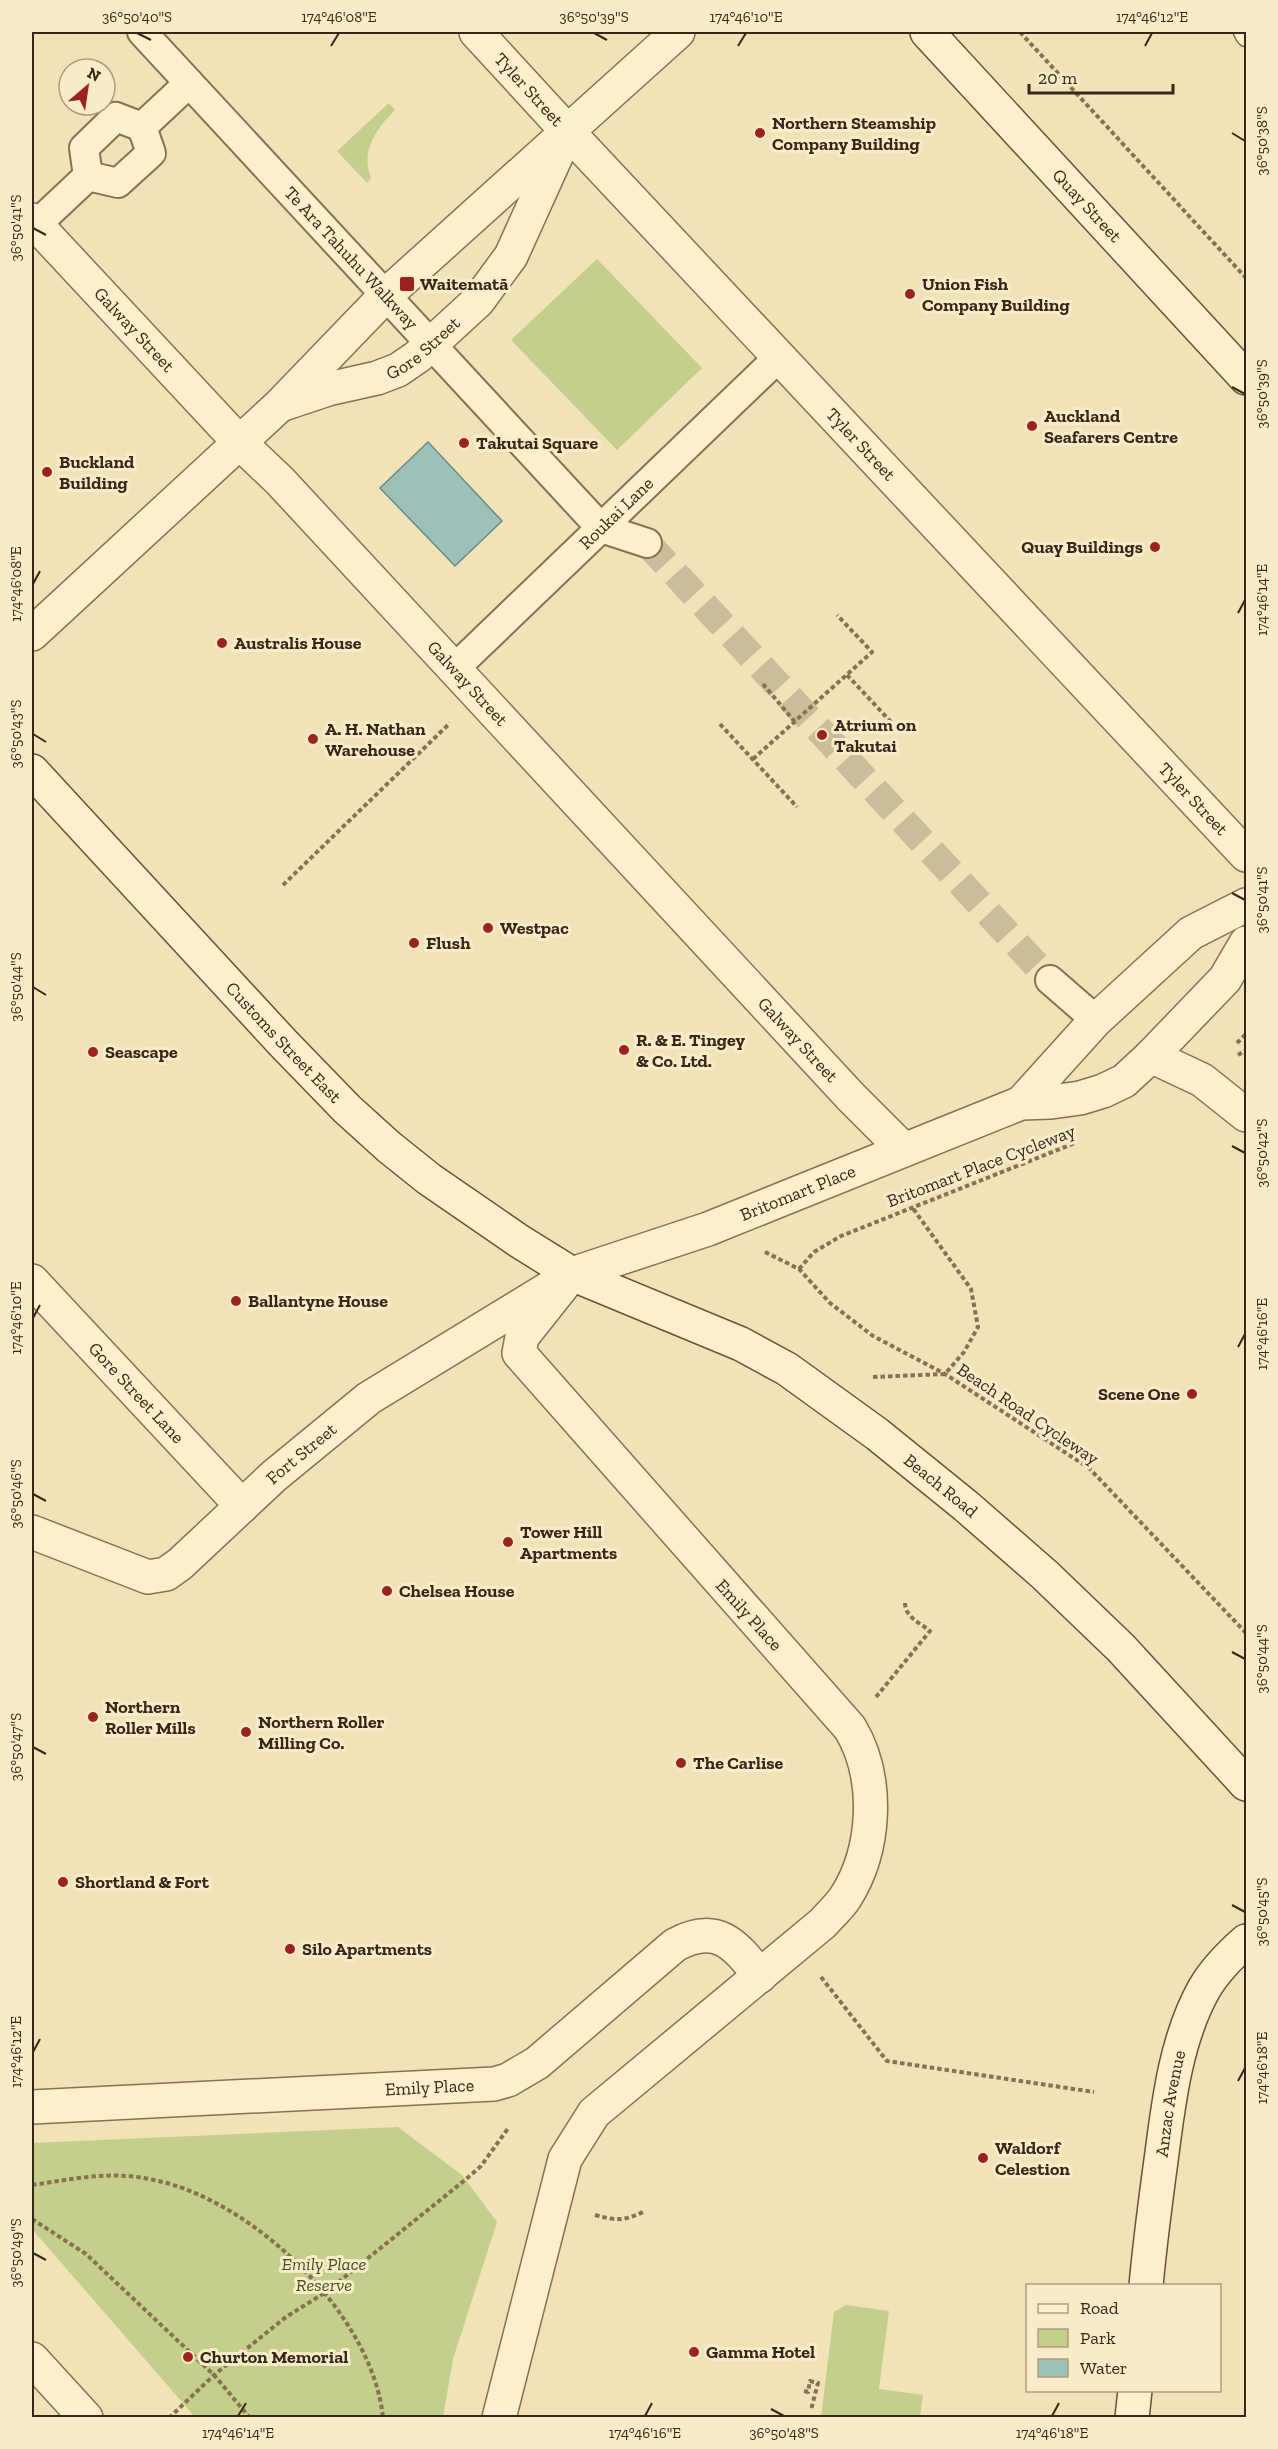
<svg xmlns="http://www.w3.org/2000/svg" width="1278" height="2449" viewBox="0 0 1278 2449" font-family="'Zilla Slab',serif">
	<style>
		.green { fill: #c4cf8c }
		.water { fill: #9dc0b8; stroke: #658e85; stroke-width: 1.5 }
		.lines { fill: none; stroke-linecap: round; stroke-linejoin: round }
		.pedestrian-tunnel { stroke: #cbbd98; stroke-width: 28; stroke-dasharray: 28 14; stroke-linecap: butt }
		.service-casing { stroke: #887152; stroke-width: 21 }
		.pedestrian-casing { stroke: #887152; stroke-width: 32 }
		.minor-casing { stroke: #887152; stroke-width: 36 }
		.tertiary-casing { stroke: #887152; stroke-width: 36 }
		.secondary-casing { stroke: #695236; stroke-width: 36 }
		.path { stroke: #887152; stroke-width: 4; stroke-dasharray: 4.5 3; stroke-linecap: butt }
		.service { stroke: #fcefcb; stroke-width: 18 }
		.pedestrian { stroke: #fcefcb; stroke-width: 28 }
		.minor { stroke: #fcefcb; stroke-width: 33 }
		.tertiary { stroke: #fcefcb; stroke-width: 33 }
		.secondary { stroke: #fcefcb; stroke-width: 33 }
		.ticks { fill: none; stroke: #352819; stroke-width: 2 }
		.poi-dot { fill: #9b221e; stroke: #f8ecc8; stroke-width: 2 }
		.labels { text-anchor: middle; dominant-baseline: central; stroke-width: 6; stroke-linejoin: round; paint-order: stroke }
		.street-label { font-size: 18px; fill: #352819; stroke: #f8ecc8 }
		.poi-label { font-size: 18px; font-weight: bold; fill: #352819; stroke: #f8ecc8; text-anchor: start }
		.park-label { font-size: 18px; font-style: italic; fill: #43531e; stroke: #f8ecc8 }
		.neatline { fill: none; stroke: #352819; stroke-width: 2 }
		.ticks-label { font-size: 15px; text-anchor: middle; fill: #352819 }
	</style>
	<rect width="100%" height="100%" fill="#f1e2b8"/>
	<path class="green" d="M389 103 395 110C377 128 360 151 371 178L367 183 337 151Z
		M597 259 702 368 617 450 511 340Z
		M398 2127 462 2175 497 2222 453 2359 443 2417H195L32 2229V2143Z
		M846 2305 889 2311 879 2389 923 2395 920 2417H821L834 2312Z"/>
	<path class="water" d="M428 442 502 521 455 566 380 488Z"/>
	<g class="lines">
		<path class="pedestrian-tunnel" d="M647 543 1050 980"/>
		<defs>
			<path id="service" d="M1243 32 1246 37"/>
			<g id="pedestrian">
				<path id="s1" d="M142 32 601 528 647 543"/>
				<path d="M88 176 118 183 151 153 142 127"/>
				<path d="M36 225 88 176 84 148 116 117 142 127 189 83"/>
				<path id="s2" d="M454 669 779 357"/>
				<path d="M1050 980 1096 1020"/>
			</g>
			<g id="minor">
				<path id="s3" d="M476 32 567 131 1246 855"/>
				<path id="s4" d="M32 220 239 442 280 481 851 1097 903 1149"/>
				<path id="s5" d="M283 404 328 389 377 378 398 370 417 357 478 301 511 256 563 141"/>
				<path d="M32 634 280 405 386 295 678 32"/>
				<path d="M1151 1056 1202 1080 1246 1115"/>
				<path id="s6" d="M32 1281 242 1506"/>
				<path id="s7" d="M32 1532 148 1577 166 1574 180 1564 274 1476 369 1398 556 1284"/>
				<path id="s8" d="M32 2107 494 2084 508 2080 537 2063 675 1945C717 1922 735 1944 760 1976"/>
				<path d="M499 2418 565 2159 594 2113 823 1923C830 1915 839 1907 845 1898 876 1850 880 1778 850 1728L519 1353 522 1337 572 1274"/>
			</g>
			<g id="tertiary">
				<path d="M1021 1103 1096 1020 1191 933 1246 905"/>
				<path id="s9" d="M572 1274 708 1229 1021 1103 1051 1102 1080 1098 1103 1091 1124 1081 1151 1056 1225 979 1246 943"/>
				<path d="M32 2359 86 2418"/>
			</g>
			<g id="secondary">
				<path id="s10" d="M927 32 1246 378"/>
				<path id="s11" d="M32 771 283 1043 347 1109 389 1147 429 1179 519 1241 572 1274 741 1344 787 1369 877 1434 966 1506 1045 1575 1121 1648 1246 1784"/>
				<path id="s12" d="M1146 2286C1150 2241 1156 2197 1162 2153 1169 2098 1177 2037 1204 1989 1215 1970 1230 1955 1246 1941"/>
				<path d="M1132 2418 1135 2390"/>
			</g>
		</defs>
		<use href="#service" class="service-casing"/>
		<use href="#pedestrian" class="pedestrian-casing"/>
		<use href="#minor" class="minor-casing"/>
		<use href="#tertiary" class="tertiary-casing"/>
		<use href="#secondary" class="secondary-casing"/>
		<path class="path" d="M1020 32 1246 278
			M847 675 892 723
			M763 684 795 722
			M720 724 797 807
			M753 759 872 652 837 615
			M283 885 450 723
			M1237 1043 1246 1034
			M1238 1055 1246 1050
			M765 1252 799 1269 830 1303 873 1336 945 1374 1089 1468 1246 1633
			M799 1269 814 1252 841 1236 1075 1143
			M873 1377 945 1374 964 1352 978 1327 971 1289 912 1207
			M876 1697 930 1631C920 1623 905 1617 905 1603
			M821 1977 887 2061 1094 2092
			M32 2185C74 2179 111 2170 154 2180 253 2200 373 2315 383 2418
			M595 2215C617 2221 625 2221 645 2211
			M32 2219 86 2254 214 2375 250 2418
			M804 2391 808 2392 810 2381 818 2383 811 2410
			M169 2418 214 2375 286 2317 326 2292 465 2180 481 2166 509 2127"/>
		<use href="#service" class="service"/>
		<use href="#pedestrian" class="pedestrian"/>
		<use href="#minor" class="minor"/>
		<use href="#tertiary" class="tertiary"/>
		<use href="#secondary" class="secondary"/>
	</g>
	<path class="ticks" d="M137 33 151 40M594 33 607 40M331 46 339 33M738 46 746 33M1145 46 1152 33M1232 133 1245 141M33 228 46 235M1232 387 1245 394M33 584 40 571M1238 613 1245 600M33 734 46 742M1232 893 1245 900M33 987 46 995M1232 1146 1245 1153M33 1318 40 1305M1238 1347 1245 1334M33 1494 46 1501M1232 1652 1245 1659M33 1747 46 1754M1232 1905 1245 1912M33 2052 40 2039M1238 2081 1245 2068M33 2253 46 2260M771 2409 784 2416M238 2416 246 2403M645 2416 652 2403M1052 2416 1059 2403"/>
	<g class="poi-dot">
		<circle cx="760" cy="133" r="6"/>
		<rect x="399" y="276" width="16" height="16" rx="3"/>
		<circle cx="910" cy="294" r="6"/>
		<circle cx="1032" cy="426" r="6"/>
		<circle cx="464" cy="443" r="6"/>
		<circle cx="47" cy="472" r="6"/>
		<circle cx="1155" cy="547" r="6"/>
		<circle cx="222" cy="643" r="6"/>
		<circle cx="822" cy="735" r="6"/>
		<circle cx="313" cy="739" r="6"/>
		<circle cx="488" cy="928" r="6"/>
		<circle cx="414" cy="943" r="6"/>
		<circle cx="624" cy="1050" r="6"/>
		<circle cx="93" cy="1052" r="6"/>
		<circle cx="236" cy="1301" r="6"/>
		<circle cx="1192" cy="1394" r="6"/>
		<circle cx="508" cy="1542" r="6"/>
		<circle cx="387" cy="1591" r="6"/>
		<circle cx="93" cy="1717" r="6"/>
		<circle cx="246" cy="1732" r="6"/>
		<circle cx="681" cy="1763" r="6"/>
		<circle cx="63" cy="1882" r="6"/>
		<circle cx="290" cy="1949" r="6"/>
		<circle cx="983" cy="2158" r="6"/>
		<circle cx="694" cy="2352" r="6"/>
		<circle cx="188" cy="2357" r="6"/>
	</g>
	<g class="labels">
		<g class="street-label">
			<text stroke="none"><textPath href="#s3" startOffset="78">Tyler Street</textPath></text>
			<text stroke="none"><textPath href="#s10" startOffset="236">Quay Street</textPath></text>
			<text stroke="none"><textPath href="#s1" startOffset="308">Te Ara Tahuhu Walkway</textPath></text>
			<text stroke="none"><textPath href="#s4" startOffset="150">Galway Street</textPath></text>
			<text stroke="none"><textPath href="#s5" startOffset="153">Gore Street</textPath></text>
			<text stroke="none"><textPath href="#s3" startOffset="564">Tyler Street</textPath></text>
			<text stroke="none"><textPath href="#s2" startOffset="225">Roukai Lane</textPath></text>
			<text stroke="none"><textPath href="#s4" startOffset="636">Galway Street</textPath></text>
			<text stroke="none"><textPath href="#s3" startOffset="1050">Tyler Street</textPath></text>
			<text stroke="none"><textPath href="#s4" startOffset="1122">Galway Street</textPath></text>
			<text stroke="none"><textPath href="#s11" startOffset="370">Customs Street East</textPath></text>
			<text transform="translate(981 1166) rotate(-21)">Britomart Place Cycleway</text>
			<text stroke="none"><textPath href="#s9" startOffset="240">Britomart Place</textPath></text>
			<text stroke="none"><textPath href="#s6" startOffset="153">Gore Street Lane</textPath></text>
			<text transform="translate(1028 1414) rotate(34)">Beach Road Cycleway</text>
			<text stroke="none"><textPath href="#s7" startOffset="324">Fort Street</textPath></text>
			<text stroke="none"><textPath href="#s11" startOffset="1170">Beach Road</textPath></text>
			<text transform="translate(749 1615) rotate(48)">Emily Place</text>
			<text stroke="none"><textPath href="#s8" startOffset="398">Emily Place</textPath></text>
			<text stroke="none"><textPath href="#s12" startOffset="184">Anzac Avenue</textPath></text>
		</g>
		<g class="poi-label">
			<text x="772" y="123">Northern Steamship<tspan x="772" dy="21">Company Building</tspan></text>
			<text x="420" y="284">Waitematā</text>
			<text x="922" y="284">Union Fish<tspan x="922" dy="21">Company Building</tspan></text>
			<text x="1044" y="416">Auckland<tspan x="1044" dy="21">Seafarers Centre</tspan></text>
			<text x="476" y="443">Takutai Square</text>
			<text x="59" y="462">Buckland<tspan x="59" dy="21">Building</tspan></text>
			<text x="1143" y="547" text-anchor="end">Quay Buildings</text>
			<text x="234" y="643">Australis House</text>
			<text x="834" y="725">Atrium on<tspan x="834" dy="21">Takutai</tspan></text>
			<text x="325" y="729">A. H. Nathan<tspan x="325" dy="21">Warehouse</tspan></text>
			<text x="500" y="928">Westpac</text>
			<text x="426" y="943">Flush</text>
			<text x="636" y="1040">R. &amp; E. Tingey<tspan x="636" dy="21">&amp; Co. Ltd.</tspan></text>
			<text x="105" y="1052">Seascape</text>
			<text x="248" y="1301">Ballantyne House</text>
			<text x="1180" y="1394" text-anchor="end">Scene One</text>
			<text x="520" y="1532">Tower Hill<tspan x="520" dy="21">Apartments</tspan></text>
			<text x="399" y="1591">Chelsea House</text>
			<text x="105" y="1707">Northern<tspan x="105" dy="21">Roller Mills</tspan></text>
			<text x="258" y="1722">Northern Roller<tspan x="258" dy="21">Milling Co.</tspan></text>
			<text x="693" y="1763">The Carlise</text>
			<text x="75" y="1882">Shortland &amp; Fort</text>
			<text x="302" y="1949">Silo Apartments</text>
			<text x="995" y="2148">Waldorf<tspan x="995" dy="21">Celestion</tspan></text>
			<text x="706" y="2352">Gamma Hotel</text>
			<text x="200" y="2357">Churton Memorial</text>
		</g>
		<g class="park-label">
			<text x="324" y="2264">Emily Place<tspan x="324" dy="21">Reserve</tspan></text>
		</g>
	</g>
	<rect width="1278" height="2449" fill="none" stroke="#f8ecc8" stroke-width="66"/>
	<rect x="1026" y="2284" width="195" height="108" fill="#f8ecc8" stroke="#aa9e82" stroke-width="1.5"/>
	<rect x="1038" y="2304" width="30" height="9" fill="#fcefcb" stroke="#aa9e82" stroke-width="1.5"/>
	<text x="1080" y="2314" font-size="18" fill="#352819">Road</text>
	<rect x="1038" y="2329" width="30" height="18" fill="#c4cf8c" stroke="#aa9e82" stroke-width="1.5"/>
	<text x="1080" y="2344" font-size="18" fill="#352819">Park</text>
	<rect x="1038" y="2359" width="30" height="18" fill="#9dc0b8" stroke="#aa9e82" stroke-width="1.5"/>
	<text x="1080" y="2374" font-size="18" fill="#352819">Water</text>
	<g transform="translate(87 87) rotate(29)"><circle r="28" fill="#f8ecc8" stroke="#aa9e82" stroke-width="1.5"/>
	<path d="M0-4.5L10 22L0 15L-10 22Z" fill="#9b221e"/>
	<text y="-9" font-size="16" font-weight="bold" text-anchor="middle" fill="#352819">N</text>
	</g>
	<path d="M1029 84v9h144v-9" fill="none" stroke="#352819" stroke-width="3"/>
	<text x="1038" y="84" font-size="18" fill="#352819" stroke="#f8ecc8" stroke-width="4.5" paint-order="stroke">20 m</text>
	<rect x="33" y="33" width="1212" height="2383" class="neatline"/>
	<g class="ticks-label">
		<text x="137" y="22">36°50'40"S</text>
		<text x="339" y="22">174°46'08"E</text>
		<text x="594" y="22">36°50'39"S</text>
		<text x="746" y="22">174°46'10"E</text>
		<text x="1152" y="22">174°46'12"E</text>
		<text transform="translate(1262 141) rotate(-90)" y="5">36°50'38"S</text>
		<text transform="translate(16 228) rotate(-90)" y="5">36°50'41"S</text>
		<text transform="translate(1262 394) rotate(-90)" y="5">36°50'39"S</text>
		<text transform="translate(16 584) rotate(-90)" y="5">174°46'08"E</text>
		<text transform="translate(1262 600) rotate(-90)" y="5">174°46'14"E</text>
		<text transform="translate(16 734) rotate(-90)" y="5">36°50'43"S</text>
		<text transform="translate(1262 900) rotate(-90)" y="5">36°50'41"S</text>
		<text transform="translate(16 987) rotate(-90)" y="5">36°50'44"S</text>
		<text transform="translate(1262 1153) rotate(-90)" y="5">36°50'42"S</text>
		<text transform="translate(16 1318) rotate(-90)" y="5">174°46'10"E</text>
		<text transform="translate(1262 1334) rotate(-90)" y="5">174°46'16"E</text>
		<text transform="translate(16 1494) rotate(-90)" y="5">36°50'46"S</text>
		<text transform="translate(1262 1659) rotate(-90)" y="5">36°50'44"S</text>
		<text transform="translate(16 1747) rotate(-90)" y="5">36°50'47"S</text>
		<text transform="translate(1262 1912) rotate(-90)" y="5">36°50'45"S</text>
		<text transform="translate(16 2052) rotate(-90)" y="5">174°46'12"E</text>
		<text transform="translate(1262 2068) rotate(-90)" y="5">174°46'18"E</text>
		<text transform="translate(16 2253) rotate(-90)" y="5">36°50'49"S</text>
		<text x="238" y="2438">174°46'14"E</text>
		<text x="645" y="2438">174°46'16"E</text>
		<text x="784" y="2438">36°50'48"S</text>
		<text x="1052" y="2438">174°46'18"E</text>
	</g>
</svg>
